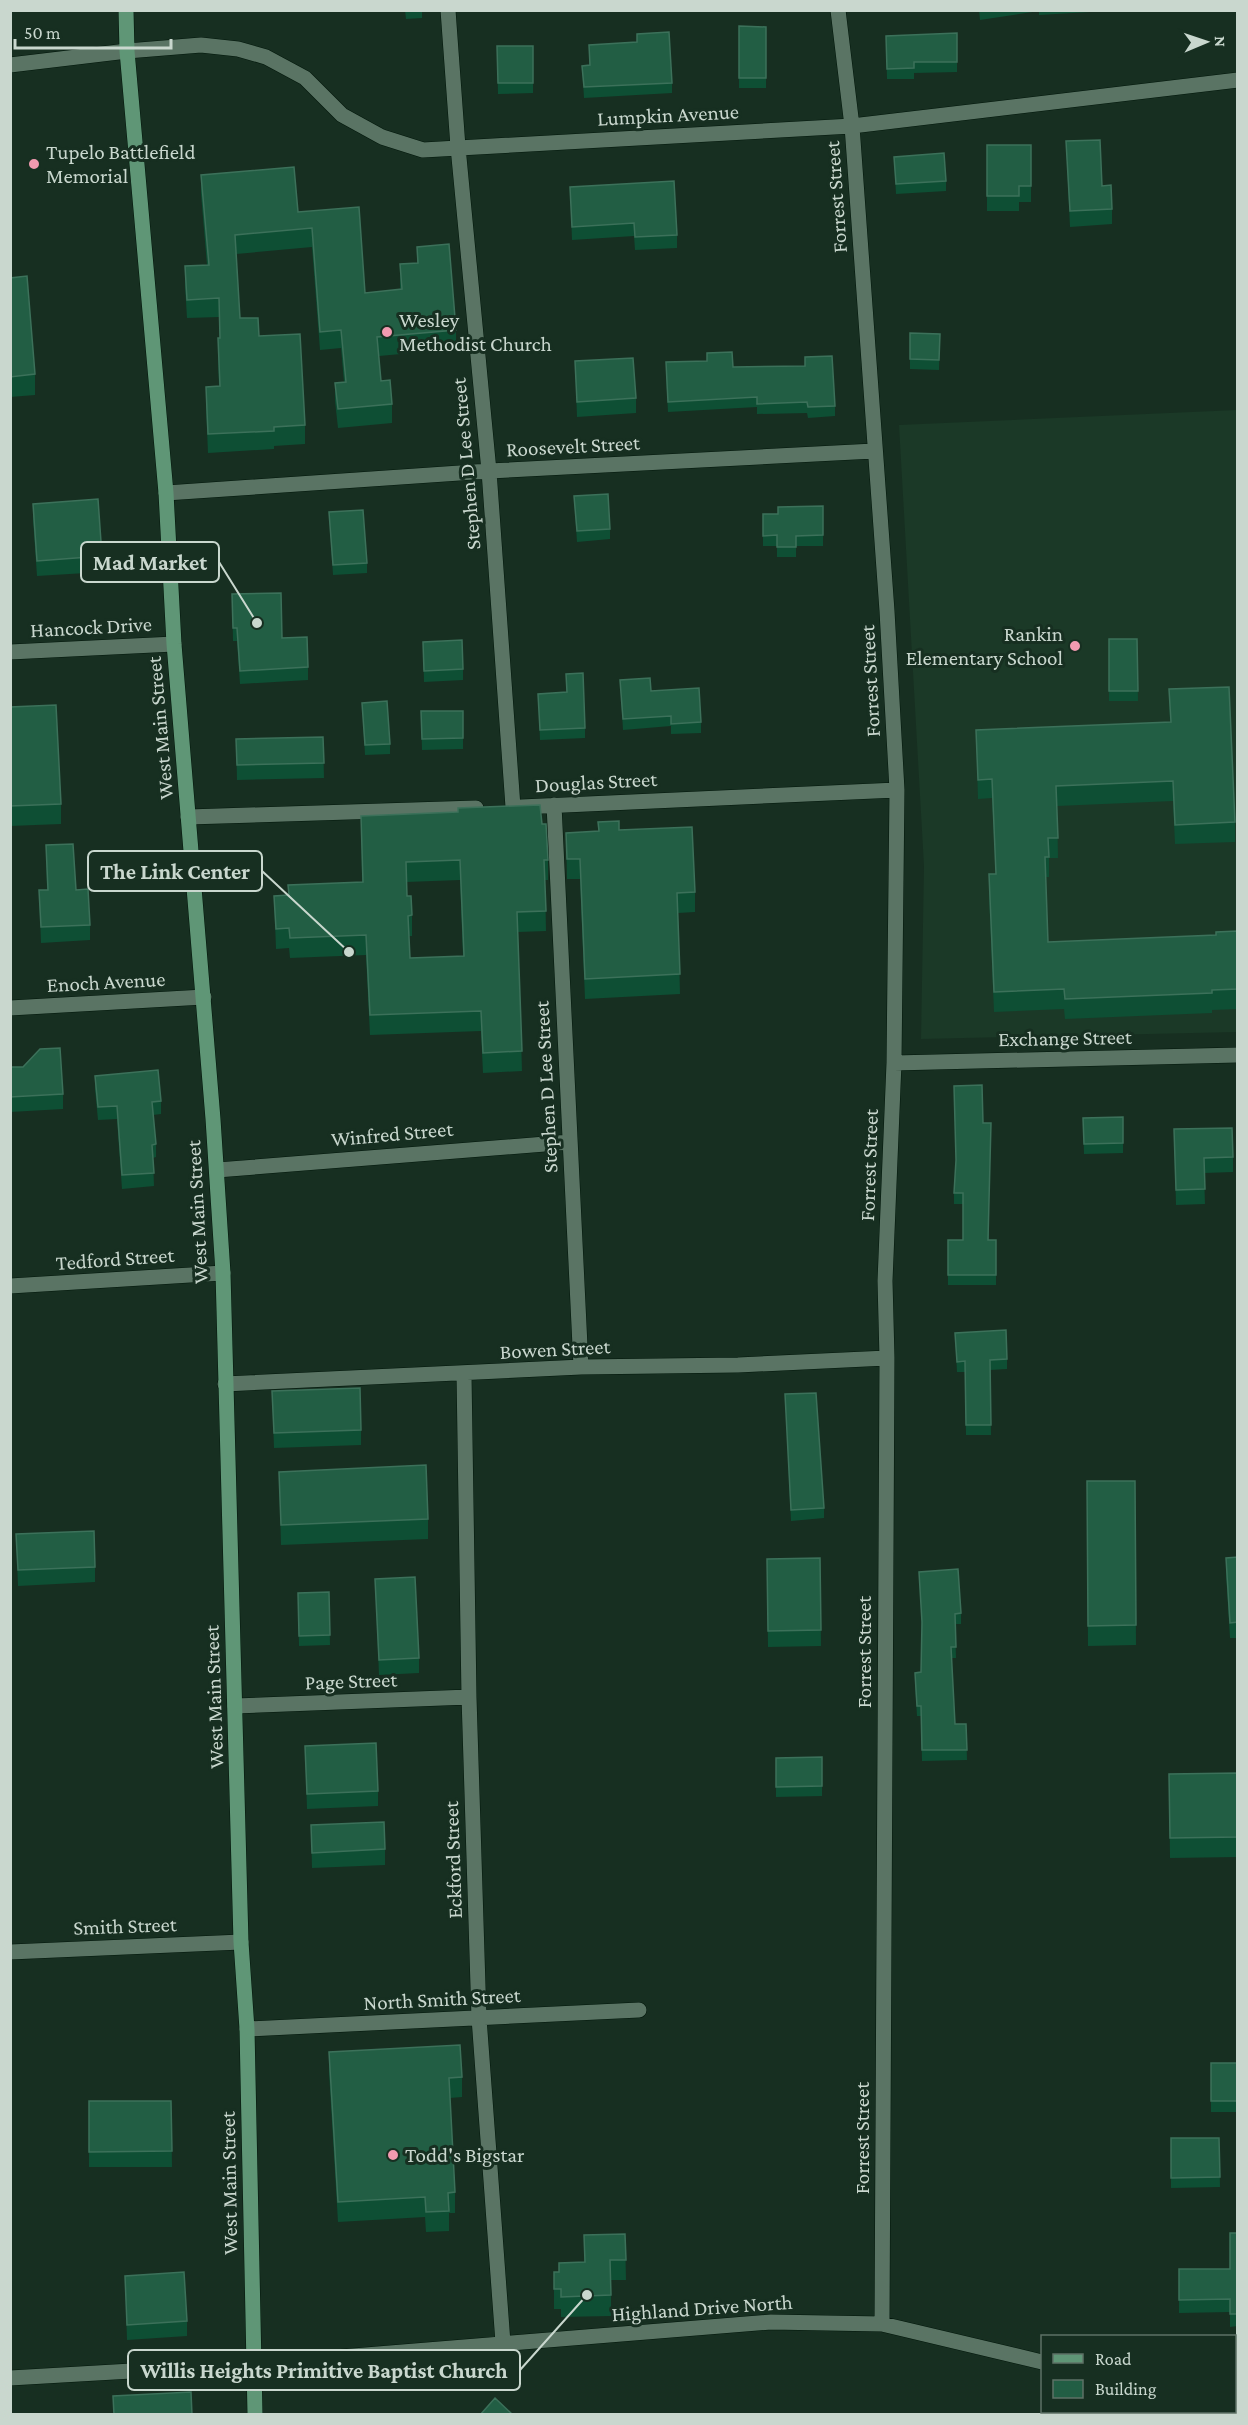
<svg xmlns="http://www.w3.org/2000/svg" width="1248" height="2425" viewBox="0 0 1248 2425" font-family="'Crimson Pro',serif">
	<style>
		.built { fill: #1b3927 }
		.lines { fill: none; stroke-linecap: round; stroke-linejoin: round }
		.minor-casing { stroke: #02170b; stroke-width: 16 }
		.major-casing { stroke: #02170b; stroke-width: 16 }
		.minor { stroke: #5a7464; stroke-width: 15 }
		.major { stroke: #5f9676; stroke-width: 15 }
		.wall { fill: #0e4f34; fill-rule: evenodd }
		.building { fill: #225e44; stroke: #3c715a; stroke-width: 1.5; fill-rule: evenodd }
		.poi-dot { fill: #f29ab0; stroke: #172f21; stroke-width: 2 }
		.labels { text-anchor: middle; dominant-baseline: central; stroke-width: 6; stroke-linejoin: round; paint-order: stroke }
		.street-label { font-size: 21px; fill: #c9d7ce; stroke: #172f21 }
		.poi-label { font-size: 21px; fill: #c9d7ce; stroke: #172f21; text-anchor: start }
		.leader { fill: none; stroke: #c9d7ce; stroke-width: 2 }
		.callout-dot { fill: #c9d7ce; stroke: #172f21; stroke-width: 2 }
		.callout { fill: #172f21; stroke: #c9d7ce; stroke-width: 2 }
		.callout-label { font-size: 22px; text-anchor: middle; font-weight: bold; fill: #c9d7ce }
	</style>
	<rect width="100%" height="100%" fill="#172f21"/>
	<path class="built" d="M1237 410V1032L921 1039 924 866 899 425Z"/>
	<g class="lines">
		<defs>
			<path id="minor" d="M448 10 458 147 489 471 513 807
				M838 10 852 126 887 611 897 790 894 1063 885 1281 887 1358 882 2324
				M10 65 127 51 201 45 238 49 266 57 305 78 342 115 382 137 423 150 852 126 1238 80
				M166 493 489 471 874 451
				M10 652 174 644
				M554 805 581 1367
				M521 807 897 790
				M188 817 476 808
				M10 1008 204 997
				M894 1063 1238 1055
				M217 1170 570 1142
				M10 1286 223 1273
				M464 1374 469 1697 479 2018 503 2343
				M225 1384 581 1367 738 1365 887 1358
				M235 1706 469 1697
				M10 1952 241 1942
				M247 2029 639 2010
				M10 2378 253 2364 771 2322 882 2324 1042 2362
				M1234 2382H1238"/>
			<path id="major" d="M126 10 127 51 166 493 174 644 213 1119 223 1273 241 1942 247 2029 255 2414"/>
		</defs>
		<use href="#minor" class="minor-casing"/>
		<use href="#major" class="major-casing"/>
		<use href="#minor" class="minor"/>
		<use href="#major" class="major"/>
	</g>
	<path class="wall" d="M405 10H422V18L406 19Z
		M979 10H1090V12L1039 15V11L980 20Z
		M739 26 766 27V88H739Z
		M957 33V72L914 73V79H887L886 36Z
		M637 34 672 83V93L584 98 582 66 589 65V45L637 42Z
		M497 46H533V93L498 94Z
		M1066 141 1102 186 1112 209V224L1070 227Z
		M987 145H1031V202H1019V211H987Z
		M894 157 946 181V191L896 194Z
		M201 175 298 212 365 293 400 290V264L417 263V247L456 330V349L379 356 381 381 392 404V423L338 428 335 401V383L344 382 341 348 320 350 312 247 236 254 240 318 259 336 305 425V444L274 446V449L208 453 206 406V387L219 386 218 357V338H220L219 317 187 318 185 285V266L207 265 201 194Z
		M570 187 677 235V248L635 250 634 236 572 240Z
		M10 278 35 374V395L10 397Z
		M910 333 940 334 939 370 910 369Z
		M805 357 835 406V416L808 418 807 413 757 414V407L668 412 666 373 733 367 805 366Z
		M575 361 636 398V413L577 417Z
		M574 496 610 529V539L577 542Z
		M33 504 102 556V572L37 576 33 519Z
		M823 506V546H796V557H777V546H763V514H778Z
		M329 512 367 563V573L333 575Z
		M232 594 282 638 308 667V680L240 684 237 641H233Z
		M1109 639H1137L1138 701H1109Z
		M423 642 463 669V680L424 682Z
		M566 674 585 728V738L540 740 538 694 566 692Z
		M620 680 651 691 701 722V733L671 734V726L623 730Z
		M1169 689 1235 822V842L1175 844 1173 801 1057 806 1058 858H1049V877H1045L1048 942 1216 935 1238 931V1009L1212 1010V1013L1065 1019 1064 1009 994 1012 989 894V874H996L992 798 978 799 976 730 1170 722Z
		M362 703 390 744V754L365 755Z
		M10 707 61 804V824L10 826Z
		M421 711H463V749L422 750Z
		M323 737 324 778 237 780 236 739Z
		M361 816 542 824 548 860V880H545L546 931 518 932 522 1071 483 1073 481 1031 370 1035 366 955 290 958 289 948 276 949 274 896 288 895 362 882ZM460 880 463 956 410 958 409 936H412V915L407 896 406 882Z
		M598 822 619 830 695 892V912L678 913 680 994 585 999 580 879H567L566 833 598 831Z
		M46 845 76 890 90 925V940L41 943 39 890H47Z
		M10 1067 63 1094V1109L10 1112Z
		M95 1076 161 1101V1114L153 1115 156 1144V1157L153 1158 154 1186 122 1189 117 1119 98 1120 95 1089Z
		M1123 1117V1153L1084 1154 1083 1118Z
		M983 1123 989 1240H996V1285H948V1240H963V1204H954V1193Z
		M1174 1129 1233 1157V1172L1204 1173 1205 1204 1176 1205Z
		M955 1333 1007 1359V1369L990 1370 991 1435H966L965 1372H957Z
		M272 1391 361 1430V1445L274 1448Z
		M785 1394 824 1508V1518L791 1521Z
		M279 1472 428 1519V1539L281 1545Z
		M1087 1481H1135L1136 1645 1088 1646Z
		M16 1534 95 1567V1582L18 1586Z
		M1238 1557V1638H1230L1226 1573V1558Z
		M820 1558 821 1646 768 1647 767 1559Z
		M919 1572 961 1613V1624H955L956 1658H951L955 1724H966L967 1760 922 1761 921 1716H917L915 1683V1673L921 1672 922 1630Z
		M375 1579 419 1658V1673L379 1675Z
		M329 1592 330 1645 299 1646 298 1593Z
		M305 1746 378 1791V1806L307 1809Z
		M822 1757V1796L776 1797V1758Z
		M1238 1773V1857L1170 1858 1169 1774Z
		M311 1825 385 1849V1865L312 1868Z
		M329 2052 462 2077V2097L450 2098 455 2192V2213H449V2231L426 2232 425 2217 338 2222 329 2072Z
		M1211 2063H1238V2112H1211Z
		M89 2101H171L172 2167H89Z
		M1171 2138H1219L1220 2187 1171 2188Z
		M1238 2233V2326L1230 2327V2312L1179 2313V2269H1230Z
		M625 2234 626 2280H611V2316L561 2317V2309H554V2272H559L584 2262V2235Z
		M125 2276 187 2321V2336L127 2340Z"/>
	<path class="building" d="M739 26 766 27V78H739Z
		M669 32 672 83 584 87 582 66 590 65 589 45 637 42V34Z
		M957 33V62H914V68L887 69 886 36Z
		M497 46H533V83H498Z
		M1100 140 1102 186 1111 185 1112 209 1070 211 1066 141Z
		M987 145H1031V186H1019V196H987Z
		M944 153 946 181 896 184 894 157Z
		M294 167 298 212 359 207 365 293 402 289 400 264 418 263 417 247 449 244 456 330 377 337 381 381 390 380 392 404 338 409 335 383 346 382 341 330 320 332 312 228 235 235 240 318H258L259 336 300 334 305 425 274 427V431L208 434 206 387 220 386 218 338H220L219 298 187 300 185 266 209 265 201 175Z
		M674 181 677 235 635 237 634 223 572 227 570 187Z
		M27 276 35 374 10 377V278Z
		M910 333 940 334 939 360 910 359Z
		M732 352 733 367 805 366V357L832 356 835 406 808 407 807 402 757 404V397L668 402 666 362 707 361V353Z
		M633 358 636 398 577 402 575 361Z
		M608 494 610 529 577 531 574 496Z
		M98 499 102 556 37 561 33 504Z
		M823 506V535L796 536V547H777V535L763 536V514H778V507Z
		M363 510 367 563 333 565 329 512Z
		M281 593 282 638 307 637 308 667 240 671 237 628H233L232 594Z
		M1109 639H1137L1138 691H1109Z
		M462 640 463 669 424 671 423 642Z
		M583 673 585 728 540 730 538 694 567 692 566 674Z
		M650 678 651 691 699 688 701 722 671 724V716L623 719 620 680Z
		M1229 687 1235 822 1175 825 1173 781 1056 786 1058 838H1048L1049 857H1045L1048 942 1216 935V932L1238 931V989L1212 990V993L1065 999 1064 989 994 992 989 874H996L992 779 978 780 976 730 1171 722 1169 689Z
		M387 701 390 744 365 745 362 703Z
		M56 705 61 804 10 806V707Z
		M421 711H463V738L422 739Z
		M323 737 324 763 237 765 236 739Z
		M540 805 542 824H546L548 860H544L546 911 517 912 522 1051 483 1053 481 1011 370 1015 366 935 290 938 289 928 276 929 274 896 289 895 288 885 363 882 361 816 458 812V808ZM460 860 464 956 410 958 408 916 412 915 411 896H407L406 862Z
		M619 821V830L692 827 695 892 677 893 680 974 585 979 580 859H567L566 833 599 831 598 822Z
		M73 844 76 890 88 889 90 925 41 927 39 890H48L46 845Z
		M60 1048 63 1094 10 1097V1067H23L40 1049Z
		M158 1070 161 1101 152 1102 156 1144 152 1145 154 1173 122 1175 117 1106 98 1107 95 1076Z
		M982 1085 983 1123H991L988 1240H996V1275H948V1240H963V1193H954L956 1160 954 1086Z
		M1123 1117V1143L1084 1144 1083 1118Z
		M1232 1128 1233 1157 1204 1158 1205 1189 1176 1190 1174 1129Z
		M1006 1330 1007 1359 990 1360 991 1425H966L965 1361 957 1362 955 1333Z
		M360 1388 361 1430 274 1433 272 1391Z
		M816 1393 824 1508 791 1510 785 1394Z
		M426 1465 428 1519 281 1525 279 1472Z
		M1087 1481H1135L1136 1625 1088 1626Z
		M94 1531 95 1567 18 1570 16 1534Z
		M1238 1557V1622L1230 1623 1226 1558Z
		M820 1558 821 1630 768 1631 767 1559Z
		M958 1569 961 1613 955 1614 956 1647H951L955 1724H966L967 1750H922L921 1706H917L915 1673 921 1672 922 1622 919 1572Z
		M415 1577 419 1658 379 1660 375 1579Z
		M329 1592 330 1635 299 1636 298 1593Z
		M376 1743 378 1791 307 1794 305 1746Z
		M822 1757V1786L776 1787V1758Z
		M1238 1773V1837L1170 1838 1169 1774Z
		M384 1822 385 1849 312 1853 311 1825Z
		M460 2045 462 2077 449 2078 455 2192 448 2193 449 2211 426 2212 425 2197 338 2202 329 2052Z
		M1211 2063H1238V2101H1211Z
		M89 2101H171L172 2151 89 2152Z
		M1171 2138H1219L1220 2177 1171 2178Z
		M1230 2233H1238V2314H1230V2299L1179 2300V2269H1230Z
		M625 2234 626 2260H610L611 2295 561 2297V2289H554V2272H559V2263L585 2262 584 2235Z
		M184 2272 187 2321 127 2325 125 2276Z
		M191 2392 192 2415H114L113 2396Z
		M495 2398 513 2415H480Z"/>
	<g class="poi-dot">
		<circle cx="34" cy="164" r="6"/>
		<circle cx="387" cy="332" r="6"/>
		<circle cx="1075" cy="646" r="6"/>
		<circle cx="393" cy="2155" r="6"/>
	</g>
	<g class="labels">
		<g class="street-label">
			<text transform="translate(668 115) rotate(-3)">Lumpkin Avenue</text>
			<text transform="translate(836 197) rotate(-94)">Forrest Street</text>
			<text transform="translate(573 446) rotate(-3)">Roosevelt Street</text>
			<text transform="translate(466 464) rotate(-95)">Stephen D Lee Street</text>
			<text transform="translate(91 627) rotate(-3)">Hancock Drive</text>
			<text transform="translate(870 681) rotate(-93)">Forrest Street</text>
			<text transform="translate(160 728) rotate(-95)">West Main Street</text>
			<text transform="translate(596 782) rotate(-3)">Douglas Street</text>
			<text transform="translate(106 982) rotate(-3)">Enoch Avenue</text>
			<text transform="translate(1065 1038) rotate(-1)">Exchange Street</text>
			<text transform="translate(546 1087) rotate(-93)">Stephen D Lee Street</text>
			<text transform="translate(392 1134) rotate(-5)">Winfred Street</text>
			<text transform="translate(869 1165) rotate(-88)">Forrest Street</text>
			<text transform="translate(197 1212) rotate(-93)">West Main Street</text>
			<text transform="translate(115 1259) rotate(-4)">Tedford Street</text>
			<text transform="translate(555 1349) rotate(-3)">Bowen Street</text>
			<text transform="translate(864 1652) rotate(-90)">Forrest Street</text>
			<text transform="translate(351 1681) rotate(-2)">Page Street</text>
			<text transform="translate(214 1697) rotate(-92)">West Main Street</text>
			<text transform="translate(453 1860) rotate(-92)">Eckford Street</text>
			<text transform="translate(125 1926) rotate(-2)">Smith Street</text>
			<text transform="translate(442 1999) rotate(-3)">North Smith Street</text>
			<text transform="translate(862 2138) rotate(-90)">Forrest Street</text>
			<text transform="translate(229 2183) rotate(-91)">West Main Street</text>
			<text transform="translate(702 2308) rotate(-4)">Highland Drive North</text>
		</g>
		<g class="poi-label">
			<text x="46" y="152">Tupelo Battlefield<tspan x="46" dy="24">Memorial</tspan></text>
			<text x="399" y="320">Wesley<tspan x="399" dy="24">Methodist Church</tspan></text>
			<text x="1063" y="634" text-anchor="end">Rankin<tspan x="1063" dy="24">Elementary School</tspan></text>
			<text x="405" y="2155">Todd's Bigstar</text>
		</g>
	</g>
	<path class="leader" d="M257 623L219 562M349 952L262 871M587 2295L520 2370"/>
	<g class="callout-dot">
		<circle cx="257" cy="623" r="6"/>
		<circle cx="349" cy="952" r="6"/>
		<circle cx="587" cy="2295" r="6"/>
	</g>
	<g class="callout">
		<rect x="81" y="542" width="138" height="40" rx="6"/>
		<rect x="88" y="851" width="174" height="40" rx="6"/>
		<rect x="128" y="2350" width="392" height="40" rx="6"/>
	</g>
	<g class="callout-label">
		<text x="150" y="570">Mad Market</text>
		<text x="175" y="879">The Link Center</text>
		<text x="324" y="2378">Willis Heights Primitive Baptist Church</text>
	</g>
	<rect width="1248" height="2425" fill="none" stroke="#c9d7ce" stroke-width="24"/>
	<rect x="1041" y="2335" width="195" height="78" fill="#172f21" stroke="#5e7266" stroke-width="1.5"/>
	<rect x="1053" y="2354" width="30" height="9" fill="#5f9676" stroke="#5e7266" stroke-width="1.5"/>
	<text x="1095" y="2365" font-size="18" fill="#c9d7ce">Road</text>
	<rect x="1053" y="2380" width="30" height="18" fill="#225e44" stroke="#5e7266" stroke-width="1.5"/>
	<text x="1095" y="2395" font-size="18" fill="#c9d7ce">Building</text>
	<g transform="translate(1206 42) rotate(88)" stroke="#172f21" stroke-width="4.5" paint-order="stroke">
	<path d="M0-4.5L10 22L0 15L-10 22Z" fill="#c9d7ce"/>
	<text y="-9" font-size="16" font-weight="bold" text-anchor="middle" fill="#c9d7ce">N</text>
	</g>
	<path d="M15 39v9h156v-9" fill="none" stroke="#c9d7ce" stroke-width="3"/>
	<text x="24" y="39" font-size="18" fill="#c9d7ce" stroke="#172f21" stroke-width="4.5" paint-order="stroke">50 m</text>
</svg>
